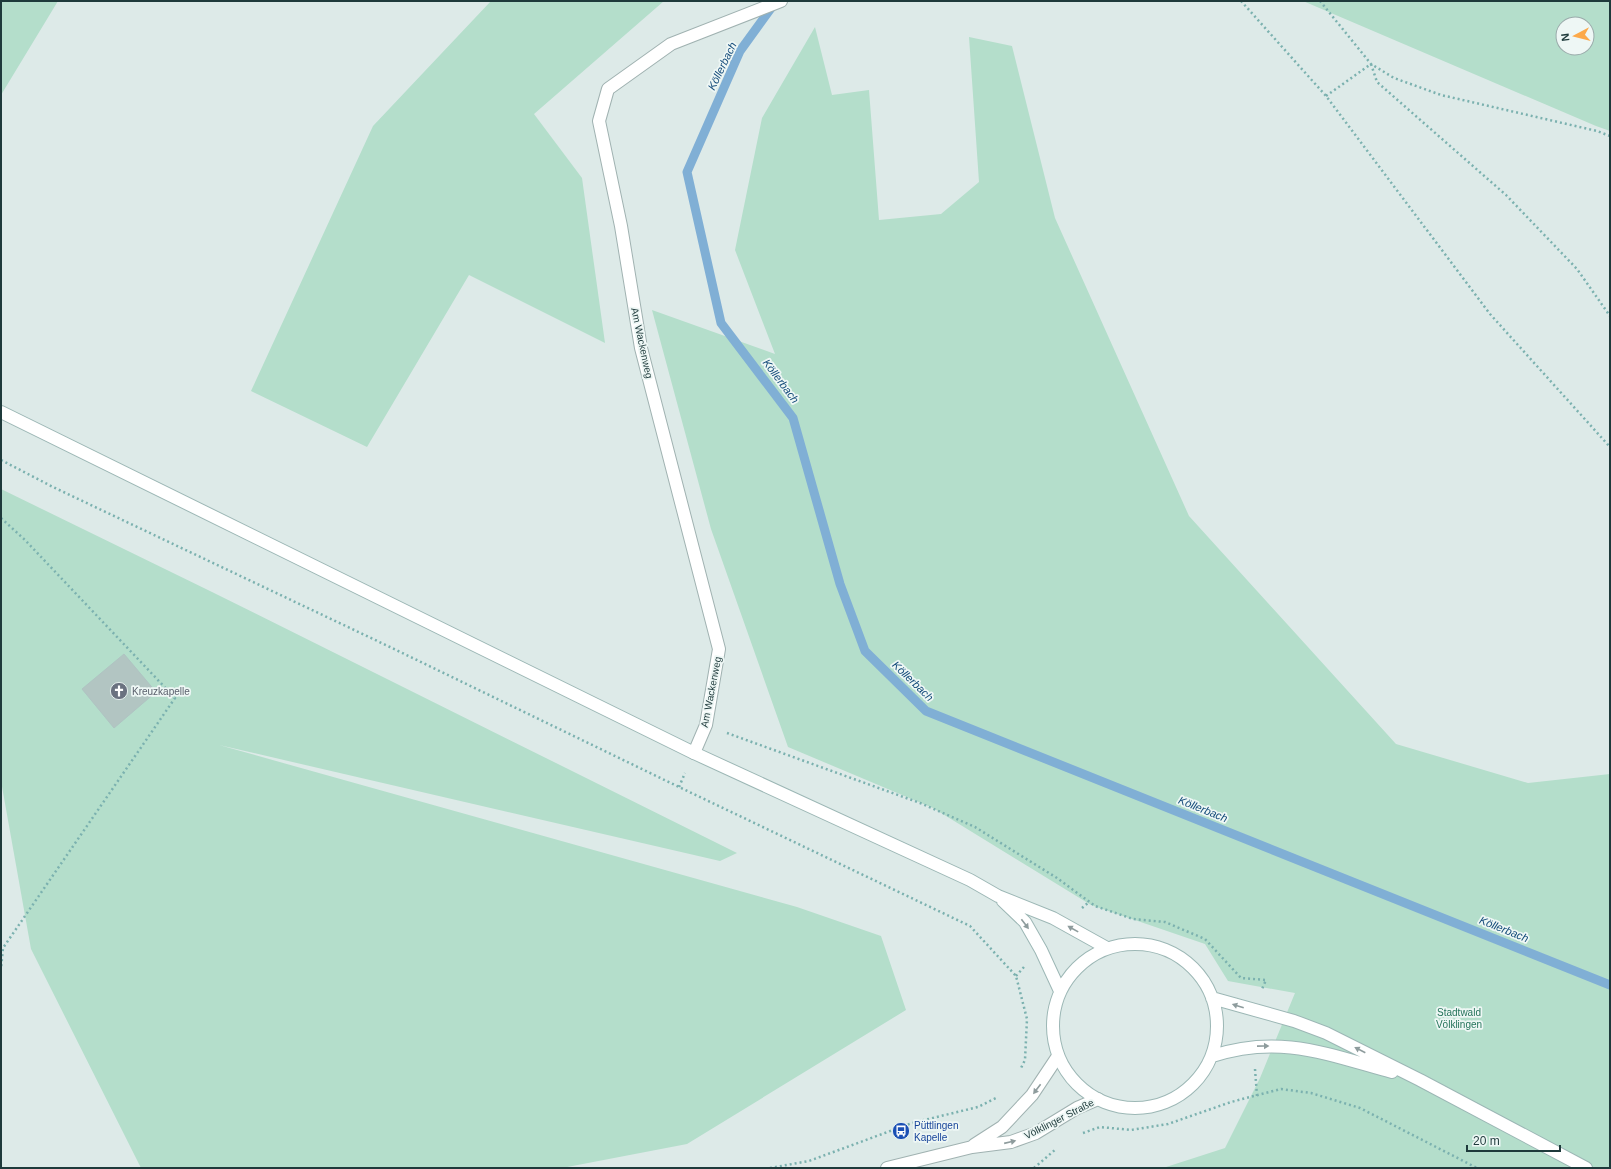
<svg xmlns="http://www.w3.org/2000/svg" width="1611" height="1169" viewBox="0 0 1611 1169" font-family="Helvetica,sans-serif">
	<style>
		.green { fill: #b4decb; fill-rule: evenodd }
		.lines { fill: none; stroke-linecap: round; stroke-linejoin: round }
		.stream { stroke: #80afd5; stroke-width: 9 }
		.building { fill: #b2c5c2; stroke: #afc4c2 }
		.service-casing { stroke: #a0b2b1; stroke-width: 14 }
		.tertiary-casing { stroke: #a0b2b1; stroke-width: 14 }
		.secondary-casing { stroke: #9cb7b5; stroke-width: 14 }
		.path { stroke: #7bb1af; stroke-width: 2.5; stroke-dasharray: 2 3; stroke-linecap: butt }
		.service { stroke: #fff; stroke-width: 12 }
		.tertiary { stroke: #fff; stroke-width: 12 }
		.secondary { stroke: #fff; stroke-width: 12 }
		.oneway { fill: #8e9c9d }
		.labels { text-anchor: middle; dominant-baseline: central; stroke-width: 3.5; stroke-linejoin: round; paint-order: stroke }
		.street-label { font-size: 10px; fill: #1e3a3b; stroke: #eef7f5 }
		.worship-label { font-size: 10px; fill: #5b616d; stroke: #eef7f5; text-anchor: start }
		.park-label { font-size: 10px; fill: #25745b; stroke: #eef7f5 }
		.transit-label { font-size: 10px; fill: #164399; stroke: #eef7f5; text-anchor: start }
		.water-label { font-size: 11px; font-style: italic; fill: #144b7a; stroke: #eef7f5 }
	</style>
	<rect width="100%" height="100%" fill="#ddeae8"/>
	<path class="green" d="M1 1H58L1 95Z
		M491 1H664L534 114 582 178 605 343 469 275 367 447 251 391 373 126Z
		M1303 1H1610V131L1596 126ZM1563 24H1587V48H1563Z
		M815 27 832 95 869 90 879 220 941 214 979 182 969 37 1012 46 1055 218 1189 516 1396 744 1528 783 1610 774V1168H1163L1225 1148 1260 1078 1295 993 1228 981 1205 944 1091 905 933 808 788 747 711 529 652 310 775 354 735 250 762 118Z
		M1 489 210 591 737 853 720 861 219 745 797 907 881 936 906 1010 687 1144 562 1168H141L31 949 1 781Z"/>
	<g class="lines">
		<path class="stream" d="M774 4 740 51 687 172 721 323 793 418 840 584 865 651 926 711 1610 985"/>
	</g>
	<path class="building" d="M124 654 156 692 114 728 82 689Z"/>
	<g class="lines">
		<defs>
			<path id="service" d="M694 753 706 725 719 649 641 348 621 226 599 121 608 89 671 44 781 1"/>
			<path id="tertiary" d="M974 1145 1002 1127 1032 1095 1058 1056
				M887 1168 972 1147 1011 1142 1036 1133 1077 1108 1098 1099"/>
			<path id="secondary" d="M1 412 694 753 970 880 998 896 1053 918 1107 948
				M1003 901 1025 922 1041 950 1060 991
				M1053 1026a82 82 0 1 1 164 0a82 82 0 1 1-164 0Z
				M1212 998 1294 1021 1326 1033 1420 1080 1586 1168
				M1212 1056C1280 1034 1326 1054 1392 1072"/>
		</defs>
		<use href="#service" class="service-casing"/>
		<use href="#tertiary" class="tertiary-casing"/>
		<use href="#secondary" class="secondary-casing"/>
		<path class="path" d="M1241 1 1326 96 1490 314 1610 447
			M1320 1 1371 64 1394 78 1441 95 1597 131 1610 136
			M1371 64 1377 82 1506 195 1577 269 1610 316
			M1326 96 1371 64
			M1 460 53 487 390 647 679 787 970 926 1016 976 1027 1019 1025 1060 1021 1068
			M1 518 25 540 175 698 3 948 1 969
			M727 733 920 803 975 827 1057 878 1095 906 1133 919 1165 922 1205 939 1241 978 1266 980 1262 989
			M679 787 685 773
			M1082 908 1089 902
			M1016 976 1024 967
			M1255 1069 1257 1096
			M1083 1133 1100 1127 1131 1130 1168 1124 1231 1102 1281 1089 1311 1093 1360 1108 1477 1168
			M770 1168 809 1161 912 1123 978 1107 996 1098
			M1034 1168 1056 1149"/>
		<use href="#service" class="service"/>
		<use href="#tertiary" class="tertiary"/>
		<use href="#secondary" class="secondary"/>
	</g>
	<defs><path id="oneway-solid" d="M-6-.8H1V-3.2L6.5 0L1 3.2V.8H-6Z"/></defs>
	<g class="oneway">
		<use href="#oneway-solid" transform="translate(1025 924) rotate(53)"/>
		<use href="#oneway-solid" transform="translate(1073 929) rotate(-151)"/>
		<use href="#oneway-solid" transform="translate(1238 1006) rotate(-163)"/>
		<use href="#oneway-solid" transform="translate(1263 1046) rotate(-1)"/>
		<use href="#oneway-solid" transform="translate(1360 1050) rotate(-153)"/>
		<use href="#oneway-solid" transform="translate(1037 1089) rotate(127)"/>
		<use href="#oneway-solid" transform="translate(1010 1142) rotate(-13)"/>
	</g>
	<defs>
		<symbol id="church-disc" viewBox="-11 -11 22 22"><circle r="9.5" fill="#6b7280" stroke="#eef7f5"/><path d="M-1.2-6h2.4v3.5h3.3v2.4h-3.3V6h-2.4V-.1h-3.3v-2.4h3.3Z" fill="#fff"/></symbol>
		<symbol id="bus-disc" viewBox="-11 -11 22 22"><circle r="9.5" fill="#1a4fb4" stroke="#eef7f5"/><path d="M-5-6H5V4H4V6H2V4H-2V6H-4V4H-5ZM-3.5-4V0h7V-4ZM-3.5 1.2v1.5H-2V1.2ZM2 1.2v1.5H3.5V1.2Z" fill="#fff"/></symbol>
	</defs>
	<g fill-rule="evenodd">
		<use href="#church-disc" x="109" y="681" width="20" height="20"/>
		<use href="#bus-disc" x="891" y="1121" width="20" height="20"/>
	</g>
	<g class="labels">
		<g class="street-label">
			<text transform="translate(642 343) rotate(78)">Am Wackenweg</text>
			<text transform="translate(711 692) rotate(-79)">Am Wackenweg</text>
			<text transform="translate(1059 1119) rotate(-27)">Völklinger Straße</text>
		</g>
		<g class="worship-label">
			<text x="132" y="691">Kreuzkapelle</text>
		</g>
		<g class="park-label">
			<text x="1459" y="1012">Stadtwald<tspan x="1459" dy="12">Völklingen</tspan></text>
		</g>
		<g class="transit-label">
			<text x="914" y="1125">Püttlingen<tspan x="914" dy="12">Kapelle</tspan></text>
		</g>
		<g class="water-label">
			<text transform="translate(722 66) rotate(-64)">Köllerbach</text>
			<text transform="translate(781 381) rotate(53)">Köllerbach</text>
			<text transform="translate(913 681) rotate(44)">Köllerbach</text>
			<text transform="translate(1203 809) rotate(22)">Köllerbach</text>
			<text transform="translate(1504 929) rotate(22)">Köllerbach</text>
		</g>
	</g>
	<rect width="1611" height="1169" fill="none" stroke="#1e3a3b" stroke-width="4"/>
	<g transform="translate(1575 36) rotate(263)"><circle r="19" fill="#eef7f5" stroke="#9babab"/>
	<path d="M0-3L7 15L0 10L-7 15Z" fill="#fca949"/>
	<text y="-6" font-size="11" font-weight="bold" text-anchor="middle" fill="#1e3a3b">N</text>
	</g>
	<path d="M1467 1145v6h93v-6" fill="none" stroke="#1e3a3b" stroke-width="2"/>
	<text x="1473" y="1145" font-size="12" fill="#1e3a3b" stroke="#eef7f5" stroke-width="3" paint-order="stroke">20 m</text>
</svg>
